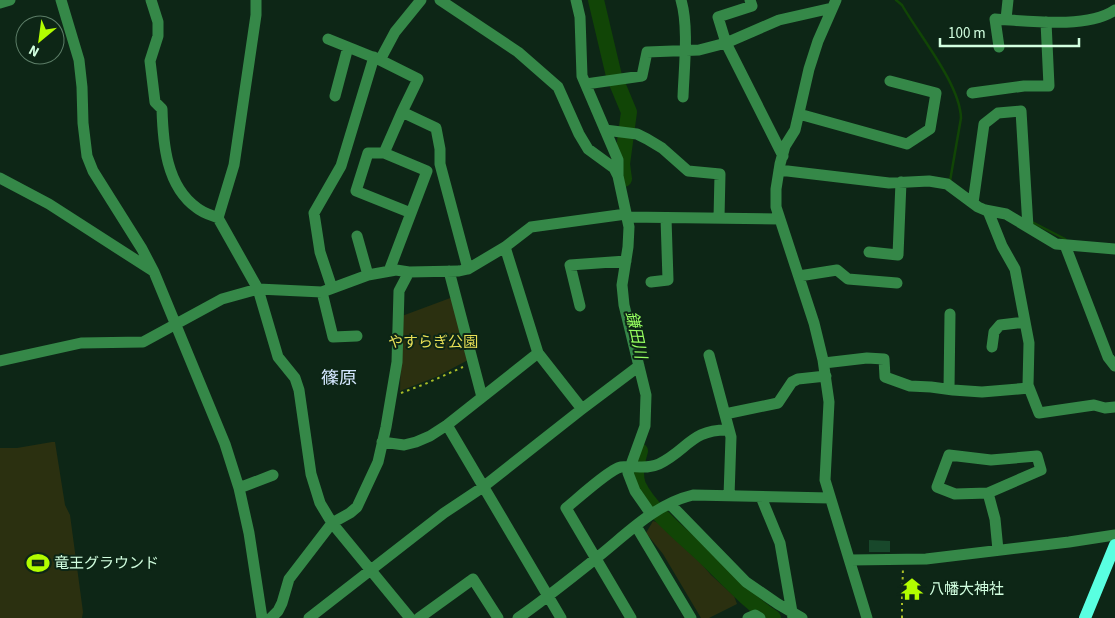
<svg xmlns="http://www.w3.org/2000/svg" width="1115" height="618" viewBox="0 0 1115 618" font-family="'Source Sans 3','Noto Sans JP',sans-serif">
	<style>
		.green { fill: #2b3010 }
		.lines { fill: none; stroke-linecap: round; stroke-linejoin: round }
		.stream { stroke: #114506; stroke-width: 2.5 }
		.river { stroke: #114506; stroke-width: 16 }
		.building { fill: #18482b }
		.path { stroke: #aabe27; stroke-width: 2; stroke-dasharray: 2.5 4; stroke-linecap: butt }
		.minor { stroke: #358848; stroke-width: 11 }
		.major { stroke: #59ffe1; stroke-width: 12 }
		.labels { text-anchor: middle; dominant-baseline: central; stroke-width: 4; stroke-linejoin: round; paint-order: stroke }
		.park-label { font-size: 15px; fill: #e7df56; stroke: #0d2616 }
		.poi-label { font-size: 15px; fill: #d2ffe0; stroke: #0d2616; text-anchor: start }
		.water-label { font-size: 16px; font-style: italic; fill: #96ff60; stroke: #0d2616 }
		.quarter-label { font-size: 18px; fill: #d4e7ff; stroke: #0d2616 }
	</style>
	<rect width="100%" height="100%" fill="#0d2616"/>
	<path class="green" d="M453 297 470 359 436 377 400 391 402 316Z
		M52 442H55L65 505 70 515 83 612 82 618H0V448H17Z
		M653 521 665 525 687 547 711 575 734 596 737 604 709 618H701L663 554 646 533Z"/>
	<g class="lines">
		<path class="stream" d="M896 0 902 5C919 35 960 84 961 118L950 181
			M1032 222 1065 239 1066 241"/>
		<path class="river" d="M596 0 614 76 629 112 622 164 624 179
			M640 451C637 461 634 475 638 485 649 509 685 538 704 556 726 577 747 601 773 618"/>
	</g>
	<path class="building" d="M869 540 890 541V552H869Z"/>
	<g class="lines">
		<path class="path" d="M401 393 425 384 463 367
			M902 599 903 568
			M902 618V603"/>
		<path class="minor" d="M61 0 79 60 82 87 83 123 87 156 93 171 142 249 154 272 225 444 239 488 249 533 262 618
			M151 0 158 22V36L150 61 155 102 162 109C163 143 166 186 197 208 203 213 211 215 218 218
			M256 0V15L234 165 218 218 258 289 278 357 295 378 299 390 311 474 320 503 332 523 410 618
			M421 0 395 32 380 60 418 79 402 112 436 128 440 149V164L468 269
			M440 0 518 52 558 87 579 134 588 149 614 168 618 176 629 227 628 247 622 285 624 305 646 395 645 426 628 473 635 491 651 514
			M576 0 580 17 582 76 618 160V176
			M681 0C689 27 684 68 683 97
			M836 0 818 41 809 69 795 130 785 146 780 164 776 189V207L814 323 823 360 829 402 825 480 867 618
			M0 3 10 0
			M1006 19 1008 0
			M328 39 380 60
			M999 47 995 19C1028 21 1087 29 1115 10
			M586 84 642 76 647 52 699 50 726 43 718 17 752 6 750 0
			M972 93 1024 86H1049L1046 22
			M335 96 348 47
			M799 114 907 144 930 129 936 93 890 81
			M605 130 637 134 647 139 662 148 688 171 720 174 719 218
			M384 153H368L356 191 411 213
			M783 156 726 43 779 20 832 8
			M779 170 889 183 929 181 947 184 978 207 985 210 1006 214 1056 244 1115 249
			M0 178 49 204 153 271
			M973 203 984 124 998 113 1021 111 1028 227
			M988 211 1002 246 1015 269 1029 343 1028 385 1039 413 1094 405 1105 408 1115 407
			M627 217 780 219
			M357 236 368 275
			M1065 245 1108 357 1115 366
			M505 247 538 353 582 409
			M869 252 898 255 901 182
			M389 271 427 171 384 153 402 112
			M449 271 482 397
			M799 276 837 270 848 279 897 283
			M651 282 668 280 666 218
			M332 288 320 252 314 213 341 166 374 57
			M322 292 333 337 357 336
			M580 306 570 265 626 261
			M992 347 994 332 1000 325 1025 322
			M709 355 731 437 729 496
			M0 361 81 343 143 342 222 299 258 289 322 292 368 275 396 270 409 272
			M824 363 867 358 884 359 885 377 910 386 931 387 953 390 982 392 1029 388
			M949 389 950 314
			M725 414 778 403 792 382 798 379 826 376
			M447 425 561 618
			M382 442 404 445 416 442 430 436 447 425 538 353
			M239 488 273 475
			M988 493 955 494 937 487 949 455 991 460 1037 456 1041 470 988 493 995 519 998 550
			M761 497 780 543 793 618
			M670 504 746 582 778 604 802 618
			M636 526 691 618
			M850 560 926 559 1069 542 1115 535
			M271 618 278 611 282 603 289 579 332 523 350 513 357 507 378 462 386 427 397 362 399 291 409 272 459 271 468 269 505 247 531 227 626 214
			M309 618 444 513 483 487 582 409 639 366
			M419 618 473 579 498 618
			M518 618C544 600 569 580 594 560 625 536 654 504 693 495L830 498
			M631 618 566 508C576 500 610 469 621 467 634 465 646 470 659 464 688 450 691 429 729 430
			M748 618 755 615 760 618"/>
		<path class="major" d="M1085 618 1115 545"/>
	</g>
	<defs>
		<symbol id="stadium-bare" viewBox="-9 -9 18 18"><path d="M0-5a6.5 5 0 1 0 0 10a6.5 5 0 1 0 0-10ZM-3.5-1.8h7v3.6h-7Z" fill="#b2fd00" stroke="#0d2616" stroke-width="2.5" paint-order="stroke"/></symbol>
		<symbol id="temple-bare" viewBox="-9 -9 18 18"><path d="M0-6L5-2H3V0L6.5 2.5H4V6H1.5V3h-3V6H-4V2.5H-6.5L-3 0V-2H-5Z" fill="#b2fd00" stroke="#0d2616" stroke-width="2.5" paint-order="stroke"/></symbol>
	</defs>
	<g fill-rule="evenodd">
		<use href="#stadium-bare" x="22" y="547" width="32" height="32"/>
		<use href="#temple-bare" x="896" y="573" width="32" height="32"/>
	</g>
	<g class="labels">
		<g class="park-label">
			<text x="433" y="342">やすらぎ公園</text>
		</g>
		<g class="poi-label">
			<text x="54" y="563">竜王グラウンド</text>
			<text x="929" y="589">八幡大神社</text>
		</g>
		<g class="water-label">
			<text transform="translate(636 335) rotate(78)">鎌田川</text>
		</g>
		<g class="quarter-label">
			<text x="339" y="378">篠原</text>
		</g>
	</g>
	<g transform="translate(40 40) rotate(209)"><circle r="24" fill="#0d2616" stroke="#5c7d67"/>
	<path d="M0-4L9 19L0 12L-9 19Z" fill="#b2fd00"/>
	<text y="-8" font-size="14" font-weight="bold" text-anchor="middle" fill="#d2ffe0">N</text>
	</g>
	<path d="M940 38v8h139v-8" fill="none" stroke="#d2ffe0" stroke-width="2.5"/>
	<text x="948" y="38" font-size="15" fill="#d2ffe0" stroke="#0d2616" stroke-width="4" paint-order="stroke">100 m</text>
</svg>
